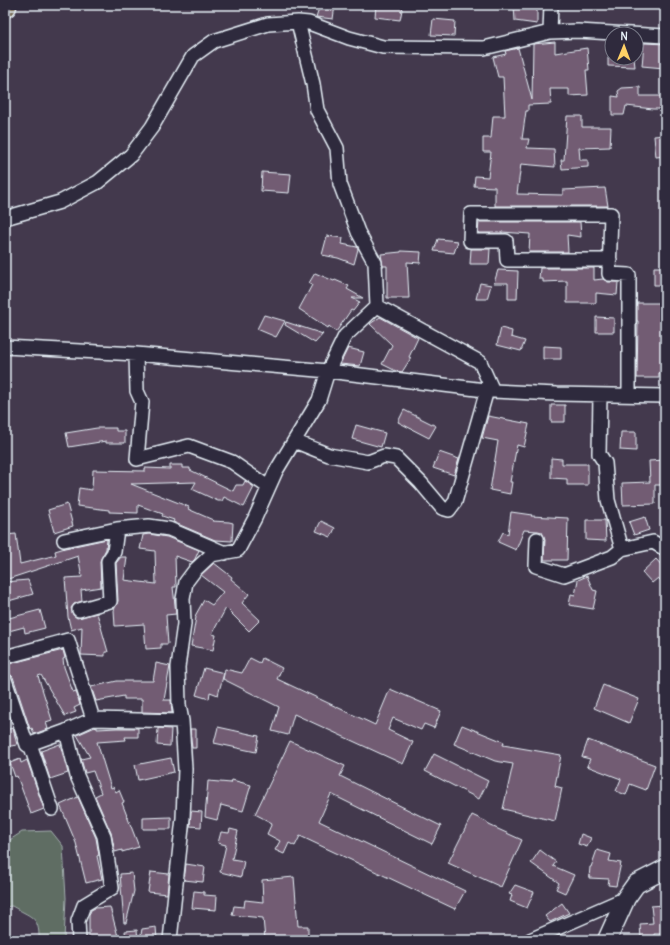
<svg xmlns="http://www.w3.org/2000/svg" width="670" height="945" viewBox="0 0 670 945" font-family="Delius,sans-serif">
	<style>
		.green { fill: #5e6d64; stroke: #a3afae }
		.building { fill: #725c73; stroke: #e8f1f8 }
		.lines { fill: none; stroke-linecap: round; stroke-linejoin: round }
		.street-casing { stroke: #e8f1f8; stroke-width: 16 }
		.secondary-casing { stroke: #e8f1f8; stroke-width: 21 }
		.highway-casing { stroke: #e8f1f8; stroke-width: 25 }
		.street { stroke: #2f2a3d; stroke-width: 13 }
		.secondary { stroke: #2f2a3d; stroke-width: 18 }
		.highway { stroke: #766a54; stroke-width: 22 }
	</style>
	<rect width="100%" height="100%" fill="#43394d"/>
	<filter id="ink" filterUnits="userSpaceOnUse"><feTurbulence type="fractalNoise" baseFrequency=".025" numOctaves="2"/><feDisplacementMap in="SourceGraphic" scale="8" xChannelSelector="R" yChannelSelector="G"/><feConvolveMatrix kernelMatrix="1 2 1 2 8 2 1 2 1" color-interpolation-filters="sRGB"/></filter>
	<g filter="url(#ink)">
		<path class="green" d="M51 831 63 846 66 898 64 940H39C40 916 30 917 12 906L5 907V843L22 832Z"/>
		<path class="building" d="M320 5H335L333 19 316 17Z
			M376 5H403L400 20 375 17Z
			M514 5H537V24L515 21Z
			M433 19 455 21 454 36 431 35Z
			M555 42V53L587 48 589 70H586L588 95 569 96V89H550L551 104 528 105V111H526L522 139H529L527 148 554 149 555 167 521 164 517 194 563 195V190L605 188 608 206H495V187L474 186 475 176 488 177 491 152H483V138H491L493 116H505L503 77H498L493 57 506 54 505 51 518 48 532 100 533 44Z
			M644 43 665 44 664 68 642 66Z
			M608 58H634L635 67 608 66Z
			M640 87V96H665L664 109H653L626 106 624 115H612V96L619 97 618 91 622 88Z
			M567 116H582V127H611L610 147 579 148 580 160H588V167L562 169 561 160H564Z
			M665 135V156L656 157 654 136Z
			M262 172 291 174 289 193 261 191Z
			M479 222H580L581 237 567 235 568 252H529L530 234 502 232V233H478Z
			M327 236 343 238 342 244 357 247 358 249 354 264 338 258 322 255Z
			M438 239 458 241 454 253 434 251Z
			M471 249H490L489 264H470Z
			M401 251 421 252 420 263 407 262 409 298H387V266H383L381 254 401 252Z
			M654 267H665V285H654Z
			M540 268H594V280L603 279 608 282H618L617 295 596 293V303H567V281L543 282V279H539Z
			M498 270 518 271 517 299H508V283H494Z
			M315 273 334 281 335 280 349 286 347 289 363 298H352L360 302 353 311 351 310 336 332 329 326 328 328 299 309 312 285 309 283Z
			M480 283 491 285 487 299H476Z
			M637 303H661V324L665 325V373H659V378H637L638 321H637Z
			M264 315 285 321 276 337 257 329Z
			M380 317 418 338 409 357 411 358 402 372 396 371 382 364 392 345 370 324Z
			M596 317 614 318V332H596Z
			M286 322 323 334 315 343 285 325Z
			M501 328 512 331 511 337 525 341 521 351 497 345Z
			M543 346 561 347V359H543Z
			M348 348 364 352 360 366 340 364Z
			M551 405H565V422H551Z
			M404 410 436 426 429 438 398 422Z
			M488 416 529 424 524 447 517 445 510 482H512L510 494 490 490 498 441 482 438Z
			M356 425 385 433 381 447 352 439Z
			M97 428H116V431H125V443H106V441L69 447 66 433Z
			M621 432H636V451L620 450Z
			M439 452 459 459 454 475 433 468Z
			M551 458 562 459V464H588V485H567V479L551 478Z
			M665 460V485H655V504L623 505 622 483 650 482 649 461Z
			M170 465H182V468H190V470L233 491 236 485H243L245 481 254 487 244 507 224 497 222 501H218L192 489 196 482 131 484 189 507 188 509 213 520 212 521 229 522 233 523 232 541 215 540 173 522 174 520 162 516 163 514 138 505V513L109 512V510L77 506 79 488 92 490 93 470 145 471V468L170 469Z
			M67 504 73 526 54 532 48 510Z
			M511 512 532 515 531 516 568 518 567 560H544L545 539 542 532 538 531 524 530 516 550 498 542 503 532 508 534Z
			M645 517 649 530 634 535 629 522Z
			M586 520H605L606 541 586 540Z
			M321 521 335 528 331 537 316 531Z
			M16 534 20 564 56 555 55 551 65 548 107 539 106 549 100 561 101 587 81 590 82 601 74 604 71 608 73 615 77 618 97 613 108 652H105V656L81 655 82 627 71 630 68 617 65 578 82 577 78 556 5 580V535Z
			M149 534 167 537 199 550 195 559 192 562 175 556 176 587H173L176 614 166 615 168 644H161V648L146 649 144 624 115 626 114 610 118 601 116 563 121 557H127L124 580 156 584 155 551 140 549 143 535Z
			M656 559 665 569V584L658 578 652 583 642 572Z
			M214 563 232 577 231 579 249 594 242 603 260 620 249 631 226 608 212 634 216 635 213 650 191 646 196 617 195 616 204 600 212 605 223 592 201 575Z
			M587 576 593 590 597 591 593 609 569 605 571 594 575 595 578 580Z
			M28 580 33 594 5 602V582Z
			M40 610 45 628 25 633 24 627 5 632V619Z
			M63 650 65 658 63 659 64 667 73 692 76 691 80 705 74 708 76 712 65 716 41 675 38 676 52 720 46 722 48 729 34 734 32 728 30 729 13 677 10 674 5 672V665Z
			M250 658 260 663 262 658 282 668 277 679 375 725 390 689 441 711 434 728 424 724 421 730 393 718 388 730 413 742 403 764 294 714 288 735 272 731 279 707 223 679 225 669 242 673Z
			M156 663 170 666 164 700H171L172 713 142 712V699H124V696L96 701 91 687 117 681H153Z
			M204 668 224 673 218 695 210 692 209 699 196 695Z
			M603 685 639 699 629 723 594 708Z
			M462 725 504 742 503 745 561 755 555 786 562 788 555 821 503 809 513 764 495 761 454 744Z
			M95 727H97V729L117 728H138V737H125L126 740 97 742 111 788 113 787 116 792 119 790 124 802 122 803 139 847 122 852V850L115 852 111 833 95 796 101 793 93 771 85 773 81 759 90 757 77 735Z
			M218 727 259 736 256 752 214 743Z
			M13 728 17 745 5 747V730Z
			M158 728 171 729 170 746 157 745Z
			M190 729H196V748H192Z
			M588 740 655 765 646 790 630 784 626 795 616 791 621 779 587 766 590 759 582 757Z
			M290 741 345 766 340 776 441 826 432 844 331 794 319 821 465 891 455 909 300 836 295 846 289 843 284 854 275 850 280 841 267 834 272 823 255 814Z
			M60 744 68 773 50 779 41 751Z
			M434 754 488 781 479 799 425 771Z
			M171 758 174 772 138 780 135 765Z
			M20 759 21 763 27 760 44 809 31 814 17 776 15 777 10 763Z
			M232 780 251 785 243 811 221 805 217 820 205 817 208 781 231 783Z
			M78 797 96 838 99 855 97 856 102 879 86 883 76 843 60 805Z
			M191 811 202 812 201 827 190 826Z
			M472 815 487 822 489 825 522 840 501 887 448 863Z
			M171 817V829H143V818Z
			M230 829 238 831 232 859 244 861 241 877 220 872 226 845 218 843 221 832 229 833Z
			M581 834 591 838 587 847 578 844Z
			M540 850 556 862 553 866 574 875 565 893 556 889 559 883 531 863Z
			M597 850 611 854 609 861 621 863 616 886 608 885 609 879 589 878 590 867H591Z
			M186 864 205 867 203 882 184 880Z
			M151 872 169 874 167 894 148 892Z
			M132 873 134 891 126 923H124L120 874Z
			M294 877 298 926H308V940H265L263 918 232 915 234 906 244 907 245 900 263 902 262 880Z
			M515 885 534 892 527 908 510 901 512 895 509 894Z
			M194 891 204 892V895L217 896 216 910 192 908Z
			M562 903 569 913 550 922 545 916Z
			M665 905V934H654V940H641L640 924 653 923 651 906Z
			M110 907 119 940H89V915L91 910 95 908Z
			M156 927 157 940H140L142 929Z
			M137 930 138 940H126L125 931Z"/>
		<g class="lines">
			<defs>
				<path id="street" d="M298 22 313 84 317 110 337 148 340 184 358 232 375 263 377 306 480 362 493 391
					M550 32 551 5
					M5 218 60 202 98 182 131 155 152 127 193 56 214 41 268 24 298 22 309 23 349 38 383 47 484 48 550 32 578 31 665 36
					M610 260H507L506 241H470L471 214H611L609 274 629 275V395
					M5 347 136 354 328 371 493 391 557 394 665 396
					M136 354 137 391 142 402 137 459 189 446 232 462 268 487
					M600 395 599 454 605 463 608 500 622 549 653 542 665 549
					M294 441 329 455 368 462 384 456 396 458 421 483 442 508 449 510 455 502 487 390
					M537 539 536 566 564 575 612 557 622 549
					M64 540 117 529 149 526 169 529 225 553
					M79 610 110 601 108 561 114 552 117 529
					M5 657 68 640 93 719 66 731 27 745 5 680
					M93 719 182 721
					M66 731 77 776 104 836 112 888 84 905 78 921 79 940
					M30 744 52 809
					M170 940 183 818 185 769 182 721 179 705 178 667 184 624 183 599 186 582 195 570 211 555 238 550 255 518 276 471 319 400 328 371 345 336 377 306
					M530 940 626 898"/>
				<path id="secondary" d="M607 940 626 898 636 884 665 869"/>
				<path id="highway" d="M5 6V5"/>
			</defs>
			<use href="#street" class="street-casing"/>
			<use href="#secondary" class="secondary-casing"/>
			<use href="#highway" class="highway-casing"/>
			<use href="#street" class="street"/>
			<use href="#secondary" class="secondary"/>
			<use href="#highway" class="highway"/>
		</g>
	</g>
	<rect width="670" height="945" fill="none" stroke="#2f2a3d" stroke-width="20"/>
	<rect x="10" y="10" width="650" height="925" fill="none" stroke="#e8f1f8" stroke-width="1.5" filter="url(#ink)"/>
	<g transform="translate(624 46) rotate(1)"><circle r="19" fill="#2f2a3d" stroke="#797a88"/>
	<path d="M0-3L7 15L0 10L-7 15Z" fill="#ffd166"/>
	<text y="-6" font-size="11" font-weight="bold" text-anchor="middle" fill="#e8f1f8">N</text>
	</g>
</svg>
